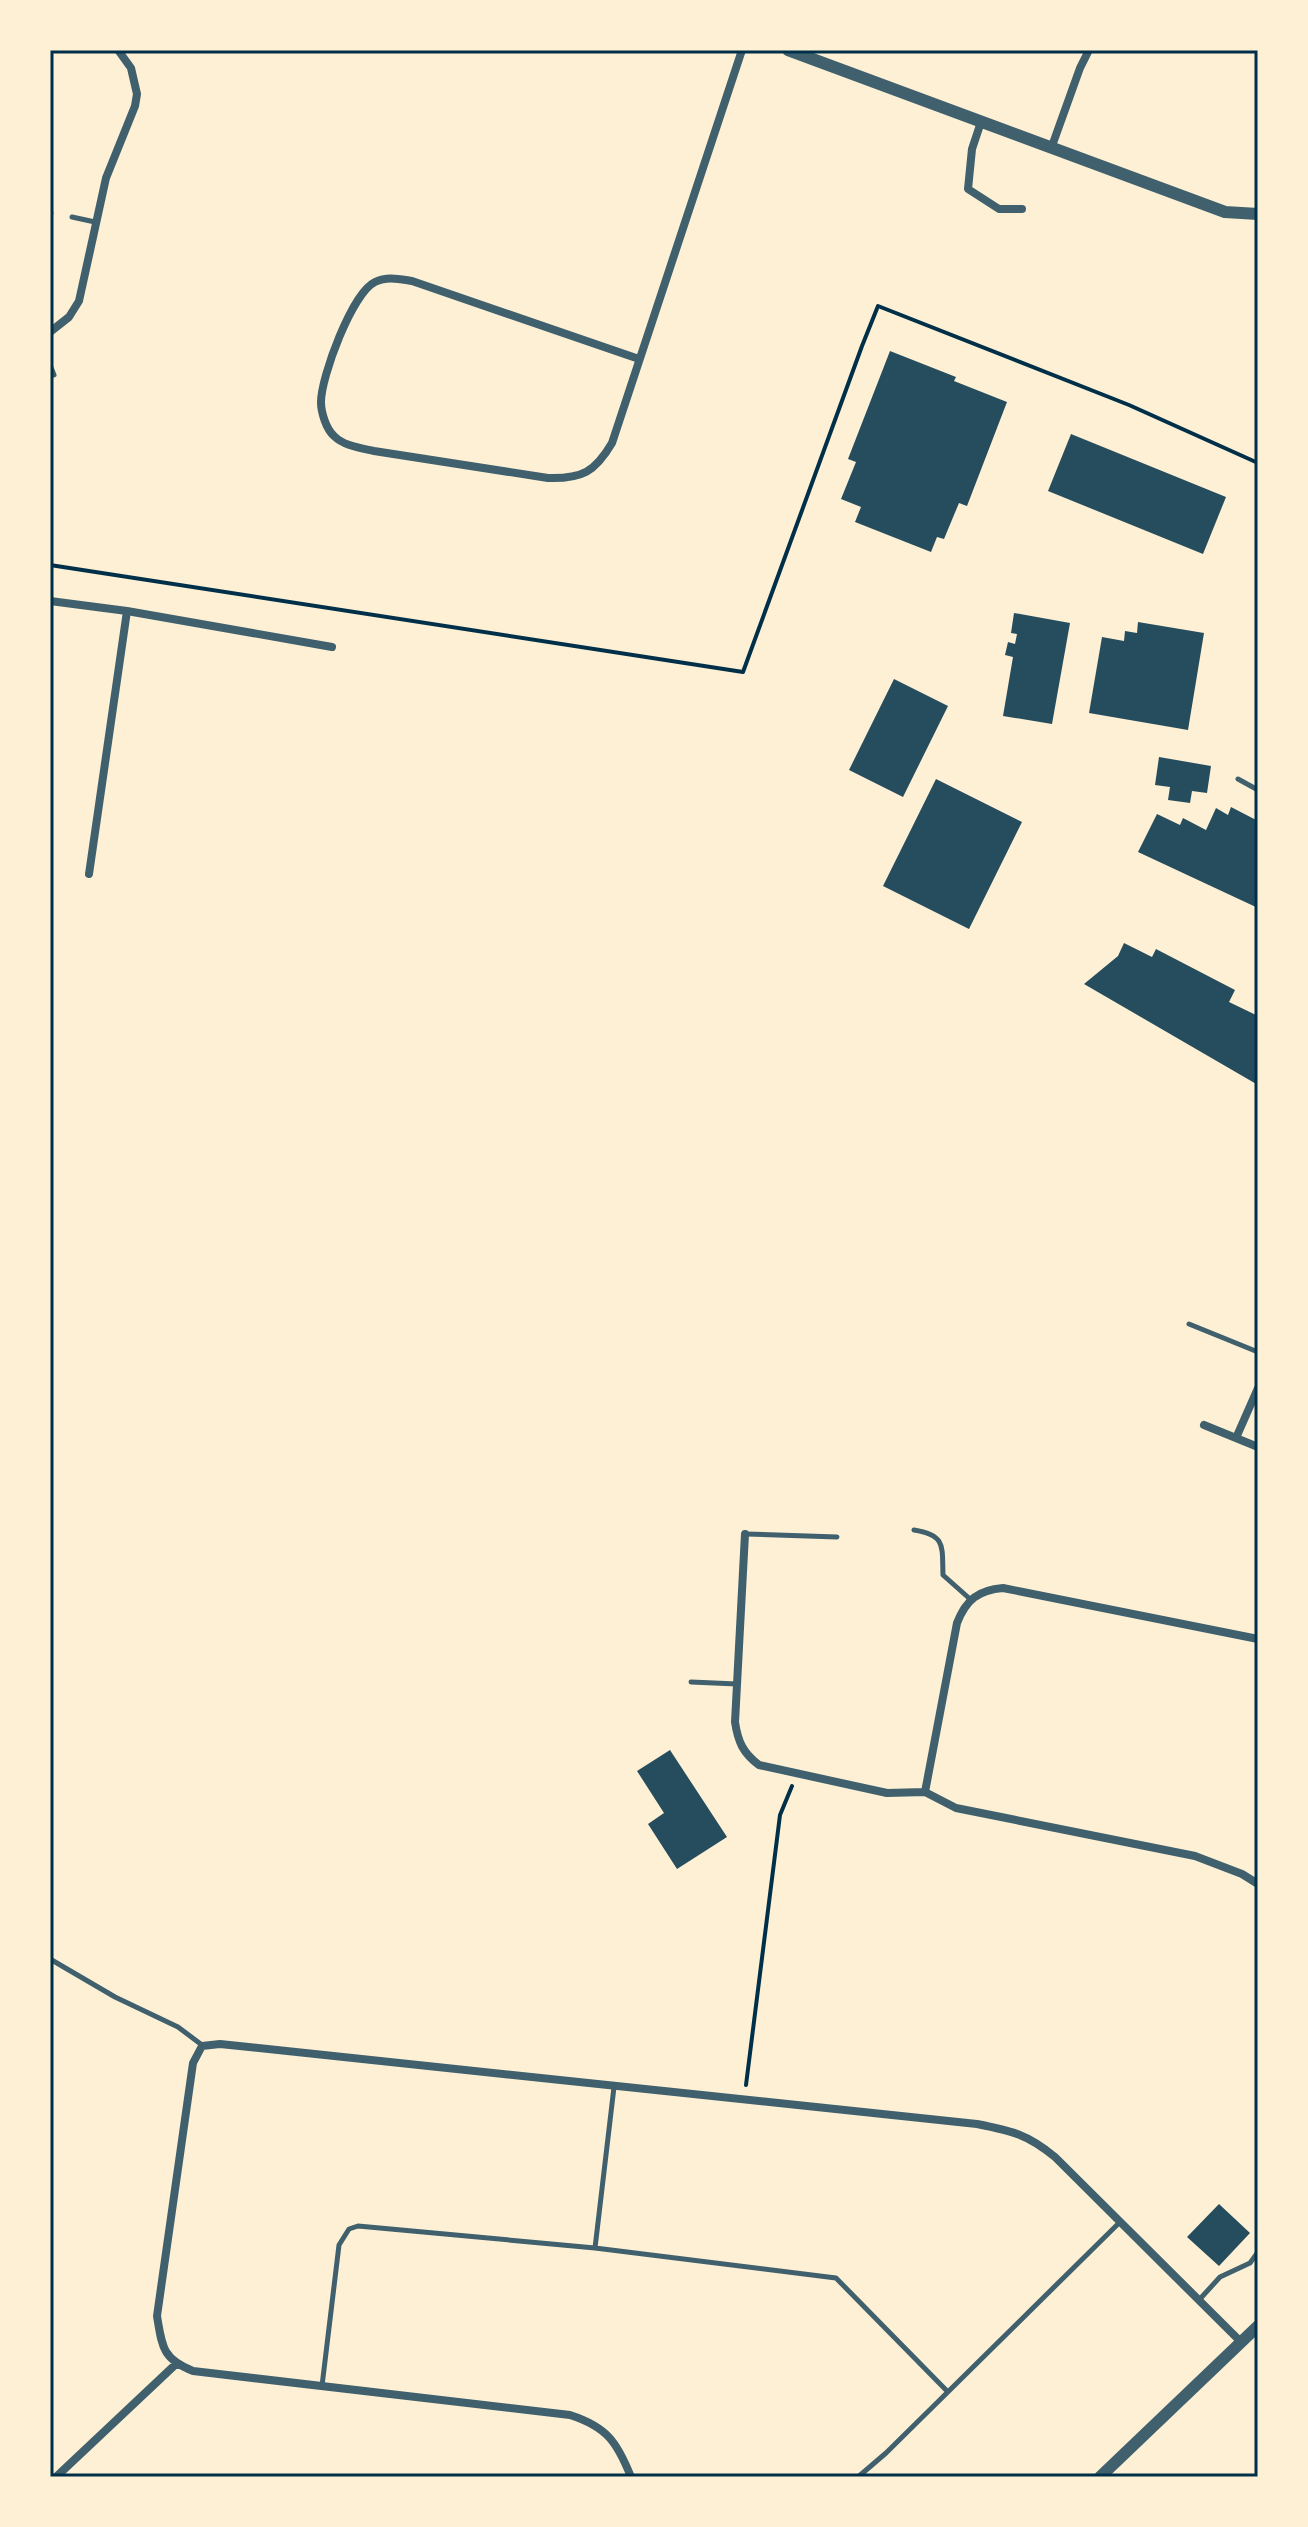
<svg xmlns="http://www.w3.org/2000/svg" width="1308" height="2527" viewBox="0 0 1308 2527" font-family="'PT Sans',sans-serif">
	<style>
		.building { fill: #264d5e }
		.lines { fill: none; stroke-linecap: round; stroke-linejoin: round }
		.path { stroke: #003049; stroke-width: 4 }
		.service { stroke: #3f606c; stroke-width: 5 }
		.minor { stroke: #3f606c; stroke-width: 8 }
		.tertiary { stroke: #3f606c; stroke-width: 12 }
		.neatline { fill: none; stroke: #003049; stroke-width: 3 }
	</style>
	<rect width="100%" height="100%" fill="#fdf0d5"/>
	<path class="building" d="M890 351 956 377 954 381 1007 402 967 506 959 503 944 539 937 537 931 552 855 522 861 507 841 499 856 462 848 459Z
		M1071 434 1226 497 1203 554 1048 491Z
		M1014 613 1070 623 1052 724 1003 716 1013 657 1005 655 1008 642 1015 644 1017 634 1011 633Z
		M1138 622 1204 633 1188 730 1089 713 1102 637 1124 641 1125 631 1137 633Z
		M894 679 948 706 903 797 849 770Z
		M1159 757 1211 766 1207 793 1192 791 1190 803 1168 800 1170 787 1155 785Z
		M936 779 1022 822 969 929 883 886Z
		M1231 807 1258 821V908L1138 852 1157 814 1180 825 1183 818 1206 830 1216 808 1228 815Z
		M1124 943 1152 957 1156 949 1235 990 1229 1002 1256 1015 1258 1011V1085L1084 984 1118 956Z
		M670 1750 727 1837 677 1869 648 1824 664 1813 637 1771Z
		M1219 2204 1250 2233 1219 2266 1187 2237Z"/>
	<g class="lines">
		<path class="path" d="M50 565 743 672 862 346 878 306 1129 405 1258 463
			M746 2085 780 1815 792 1786"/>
		<path class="service" d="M50 213H51
			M72 217 95 222
			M50 365 54 375
			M1238 779 1258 790
			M1189 1324 1258 1352
			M914 1530C946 1535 942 1546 943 1575L970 1599
			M746 1534 837 1537
			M691 1682 737 1684
			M50 1959 115 1997 178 2027 202 2045
			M595 2248 614 2087
			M1199 2300 1220 2277 1250 2263 1258 2252
			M322 2386 339 2245 349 2229 358 2226 595 2248 836 2278 947 2391
			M858 2477 886 2453 1120 2222"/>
		<path class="minor" d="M981 122 972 149 968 189 999 209H1022
			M1052 146 1080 68 1089 50
			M50 332 69 317 79 301 106 178 135 106 137 94 131 68 118 50
			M639 359 412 281C399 279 387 276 375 282 352 293 321 377 321 402 321 412 326 429 334 436 344 446 361 448 374 451L548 478C582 479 595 472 612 443L742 50
			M50 601 127 611 332 647
			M89 874 127 611
			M1204 1425 1258 1447
			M1236 1438 1258 1388
			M745 1534 735 1722C738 1742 743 1753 759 1765L887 1793 925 1792 956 1808 1195 1856 1242 1874 1258 1884
			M925 1792 957 1623C966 1600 978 1590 1003 1588L1258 1639
			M56 2477 176 2364
			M631 2477C617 2442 607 2427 570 2415L193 2371C162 2359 162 2346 157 2316L193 2063 202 2046 220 2044 977 2124C1012 2131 1027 2134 1055 2157L1241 2342"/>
		<path class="tertiary" d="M788 50 1225 212 1258 214
			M1100 2477 1258 2326"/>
	</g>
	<rect width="1308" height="2527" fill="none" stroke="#fdf0d5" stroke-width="104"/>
	<rect x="52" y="52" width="1204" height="2423" class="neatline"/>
</svg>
